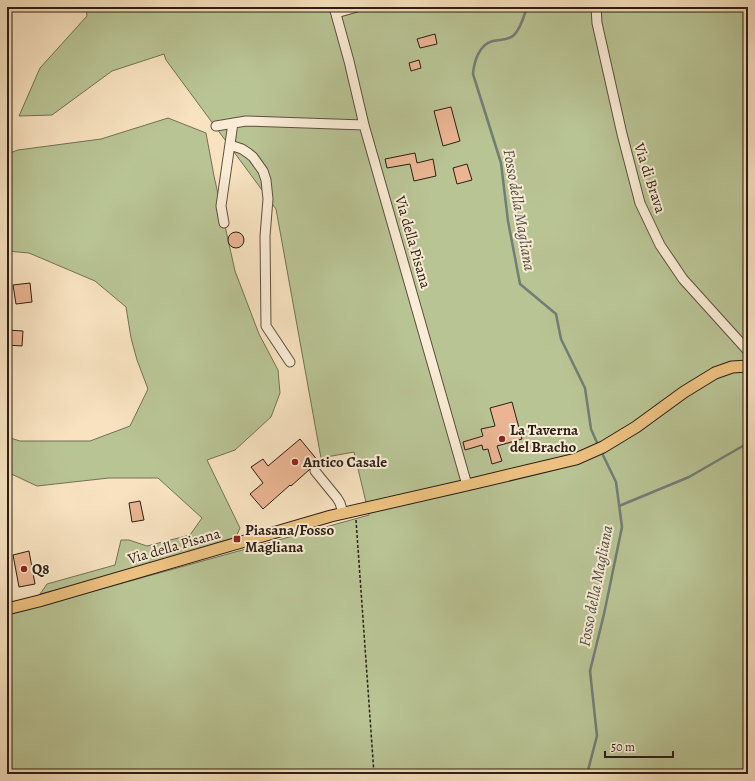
<svg xmlns="http://www.w3.org/2000/svg" width="755" height="781" viewBox="0 0 755 781" font-family="Alegreya,serif">
	<style>
		.green { fill: #b9c495; stroke: #727154 }
		.lines { fill: none; stroke-linecap: round; stroke-linejoin: round }
		.stream { stroke: #717d77; stroke-width: 2.5 }
		.building { fill: #ebb593; stroke: #2c1e13 }
		.minor-casing { stroke: #5f4f3e; stroke-width: 11 }
		.major-casing { stroke: #2c1e13; stroke-width: 13 }
		.path { stroke: #2c1e13; stroke-width: 1.5; stroke-dasharray: 3 2; stroke-linecap: butt }
		.minor { stroke: #faecd6; stroke-width: 9 }
		.major { stroke: #ecc180; stroke-width: 11 }
		.poi-dot { fill: #8f2418; stroke: #faecd6; stroke-width: 1.5 }
		.labels { text-anchor: middle; dominant-baseline: central; stroke-width: 4; stroke-linejoin: round; paint-order: stroke }
		.street-label { font-size: 15px; fill: #2c1e13; stroke: #faecd6 }
		.poi-label { font-size: 15px; font-weight: bold; fill: #2c1e13; stroke: #faecd6; text-anchor: start }
		.water-label { font-size: 16px; font-style: italic; fill: #4e4d45; stroke: #faecd6 }
	</style>
	<rect width="100%" height="100%" fill="#f8e2c0"/>
	<filter id="stains"><feTurbulence type="fractalNoise" baseFrequency=".005" numOctaves="4"/><feColorMatrix values="0 0 0 0 .2 0 0 0 0 .09 0 0 0 0 .02 0 0 0 .5 -.17"/></filter>
	<radialGradient id="worn" r=".72"><stop offset=".6" stop-color="#630" stop-opacity="0"/><stop offset="1" stop-color="#630" stop-opacity=".3"/></radialGradient>
	<path class="green" d="M86 7H748V774H7V615L369 515 354 452 321 458 276 209 166 60 164 54 112 71 52 115 19 116 40 68 87 16Z
		M168 118 206 133 214 176 235 271 259 334 278 370 280 393 271 417 235 450 207 460 240 528 236 537 111 576 40 594 47 584 115 565 121 540H129L147 546 190 535 202 518 158 478H109L37 486 7 472V437L20 441H90L130 426 148 389 137 360 131 338 126 307 95 281 29 253 7 251V154L18 150 101 139Z"/>
	<g class="lines">
		<path class="stream" d="M527 7C524 16 521 28 514 35 508 41 500 39 493 41 479 44 474 62 473 74L501 163 508 221 520 284 556 314 561 339 585 388 591 429 598 445
			M619 506 689 477 748 443
			M587 774 597 736 590 671 604 614 622 527 616 482 601 451"/>
	</g>
	<path class="building" d="M435 34 437 44 420 48 417 39Z
		M419 60 421 68 411 71 409 63Z
		M451 107 460 141 443 146 434 111Z
		M415 153 417 163 433 159 436 176 414 181 410 164 387 168 385 159Z
		M467 164 472 180 457 184 453 168Z
		M228 240a8 8 0 1 1 16 0a8 8 0 1 1-16 0Z
		M30 283 32 302 16 304 13 285Z
		M7 330 23 331 22 346 7 345Z
		M512 402 522 439 497 446 502 461 492 464 488 449 483 450 482 445 465 450 463 442 483 436 481 429 495 426 490 408Z
		M300 439 319 462 315 465 311 467 309 470 291 486 290 485 263 509 250 494 263 483 251 467 263 459 268 466Z
		M140 501 144 520 132 522 129 503Z
		M29 551 35 584 19 587 13 555Z"/>
	<g class="lines">
		<defs>
			<path id="minor" d="M334 7 349 61 364 125 467 485
				M596 7 597 23 622 134 640 203 660 245 683 279 748 351
				M336 13 357 7
				M216 126 246 121 364 125
				M230 145 242 149 248 153 253 157 263 171 266 180 268 199 265 236 266 326 290 362
				M224 223 221 206 233 123
				M315 471 337 498 340 503 343 513"/>
			<path id="major" d="M7 609 39 601 331 516 467 485 576 459 603 447 636 427 684 392 715 373 732 367 748 366"/>
		</defs>
		<use href="#minor" class="minor-casing"/>
		<use href="#major" class="major-casing"/>
		<path class="path" d="M356 520 374 774"/>
		<use href="#minor" class="minor"/>
		<use href="#major" class="major"/>
	</g>
	<g class="poi-dot">
		<circle cx="502" cy="439" r="4"/>
		<circle cx="295" cy="462" r="4"/>
		<rect x="233" y="535" width="8" height="8" rx="2"/>
		<circle cx="24" cy="569" r="4"/>
	</g>
	<g class="labels">
		<g class="street-label">
			<text transform="translate(650 178) rotate(72)">Via di Brava</text>
			<text transform="translate(413 242) rotate(74)">Via della Pisana</text>
			<text transform="translate(174 546) rotate(-16)">Via della Pisana</text>
		</g>
		<g class="poi-label">
			<text x="510" y="430">La Taverna<tspan x="510" dy="17">del Bracho</tspan></text>
			<text x="303" y="462">Antico Casale</text>
			<text x="245" y="530">Piasana/Fosso<tspan x="245" dy="17">Magliana</tspan></text>
			<text x="32" y="569">Q8</text>
		</g>
		<g class="water-label">
			<text transform="translate(519 210) rotate(80)">Fosso della Magliana</text>
			<text transform="translate(596 586) rotate(-79)">Fosso della Magliana</text>
		</g>
	</g>
	<rect width="755" height="781" fill="none" stroke="#f8e2c0" stroke-width="24"/>
	<rect x="8" y="8" width="739" height="765" fill="none" stroke="#2c1e13" stroke-width="2"/>
	<rect x="12" y="12" width="731" height="757" fill="none" stroke="#2c1e13"/>
	<path d="M605 751v6h68v-6" fill="none" stroke="#2c1e13" stroke-width="2"/>
	<text x="611" y="751" font-size="12" fill="#2c1e13" stroke="#faecd6" stroke-width="3" paint-order="stroke">50 m</text>
	<rect width="100%" height="100%" filter="url(#stains)"/>
	<rect width="100%" height="100%" fill="url(#worn)"/>
</svg>
